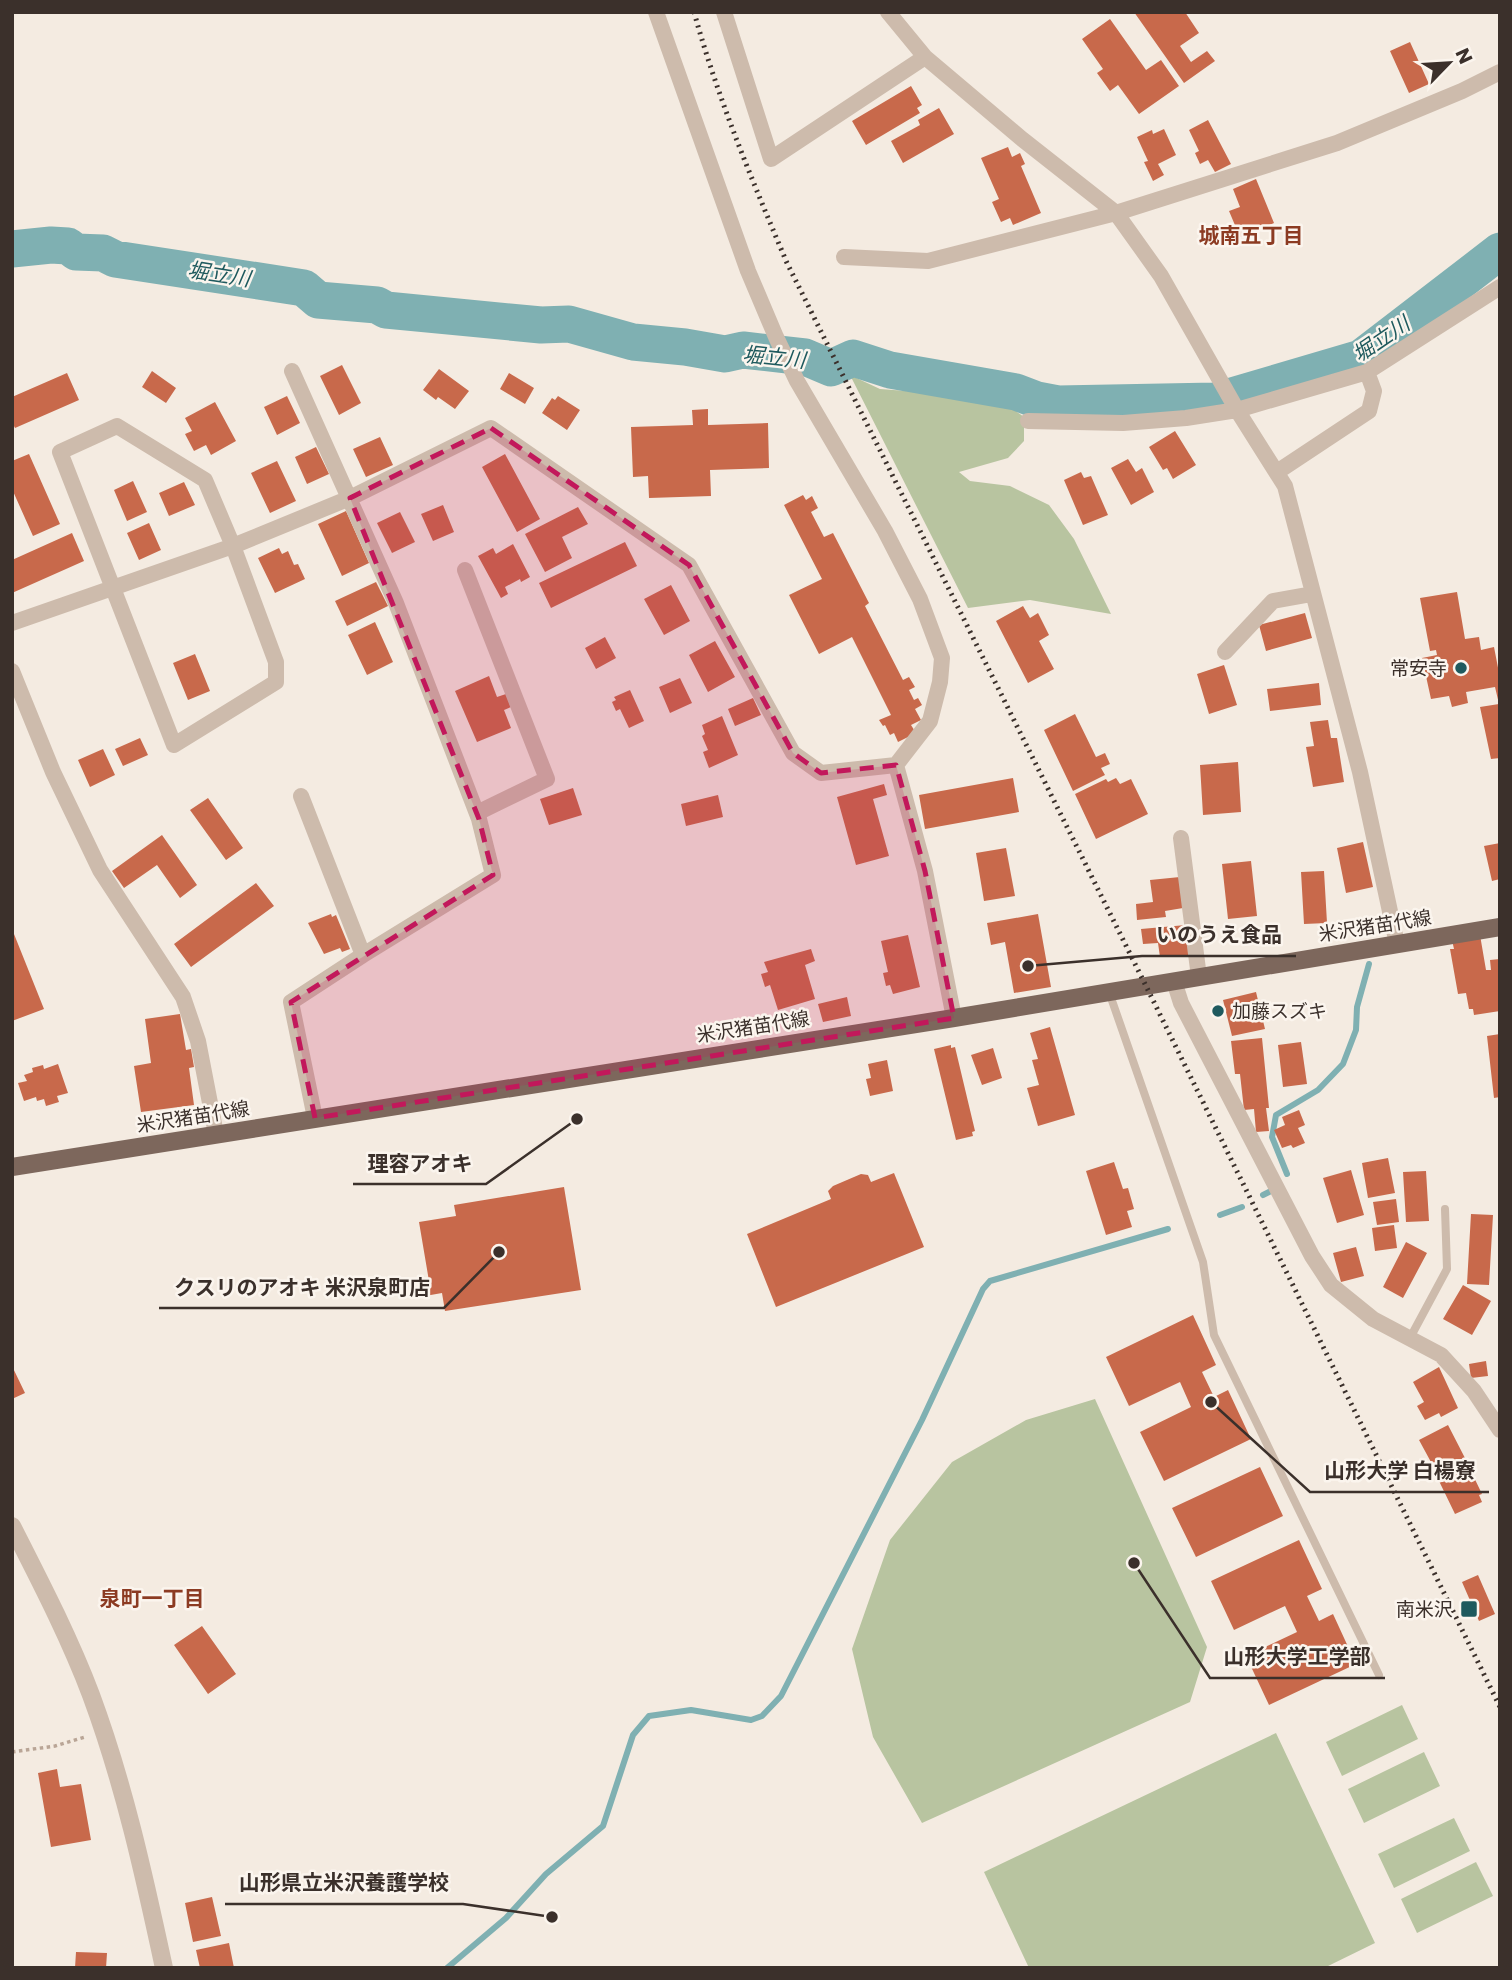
<svg xmlns="http://www.w3.org/2000/svg" width="1512" height="1980" viewBox="0 0 1512 1980" font-family="Poppins,'Noto Sans JP',sans-serif">
	<style>
		.green { fill: #b8c4a0 }
		.lines { fill: none; stroke-linecap: round; stroke-linejoin: round }
		.stream { stroke: #7fb0b2; stroke-width: 6 }
		.river { stroke: #7fb0b2; stroke-width: 37 }
		.building { fill: #c8694b }
		.path { stroke: #b9a596; stroke-width: 3.5; stroke-dasharray: 3.5 3.5; stroke-linecap: butt }
		.service { stroke: #cdbbac; stroke-width: 8 }
		.minor { stroke: #cdbbac; stroke-width: 16 }
		.tertiary { stroke: #cdbbac; stroke-width: 18 }
		.primary { stroke: #7d675c; stroke-width: 18 }
		.rail { stroke: #3b302b; stroke-width: 5; stroke-dasharray: 2 5; stroke-linecap: butt }
		.marked { fill: #c2185b; fill-opacity: 0.2; stroke: #c2185b; stroke-width: 5; stroke-dasharray: 14 9; stroke-linejoin: round }
		.poi-dot { fill: #1f5a5e; stroke: #fbf5ee; stroke-width: 2.5 }
		.labels { text-anchor: middle; dominant-baseline: central; stroke-width: 5; stroke-linejoin: round; paint-order: stroke }
		.poi-label { font-size: 19px; fill: #3b302b; stroke: #fbf5ee; text-anchor: end }
		.street-label { font-size: 19px; fill: #3b302b; stroke: #fbf5ee }
		.neighbourhood-label { font-size: 21px; font-weight: bold; fill: #8c3b22; stroke: #fbf5ee }
		.water-label { font-size: 21px; font-style: italic; fill: #1f5a5e; stroke: #fbf5ee }
		.leader { fill: none; stroke: #3b302b; stroke-width: 2.5 }
		.callout-dot { fill: #3b302b; stroke: #fbf5ee; stroke-width: 2.5 }
		.callout-label { font-size: 21px; text-anchor: middle; font-weight: bold; fill: #3b302b; stroke: #fbf5ee; stroke-width: 5; stroke-linejoin: round; paint-order: stroke }
	</style>
	<rect width="100%" height="100%" fill="#f4ebe1"/>
	<path class="green" d="M850 375 880 389 998 398 1024 417V441L1008 458 959 472 970 481 1010 486 1049 505 1074 539 1111 614 1030 600 968 608Z
		M1095 1399 1207 1647 1190 1702 922 1823 873 1737 852 1649 890 1540 952 1462 1026 1420Z
		M1402 1705 1418 1739 1342 1776 1326 1742Z
		M1276 1733 1375 1943 1324 1968H1029L984 1872Z
		M1424 1752 1440 1786 1364 1823 1348 1789Z
		M1454 1818 1470 1851 1394 1888 1378 1854Z
		M1476 1862 1493 1896 1417 1933 1401 1899Z"/>
	<g class="lines">
		<path class="stream" d="M1287 1174 1272 1137 1276 1115 1318 1090 1343 1064 1356 1030 1357 1007 1369 964
			M1263 1195 1269 1192
			M1220 1215 1242 1207
			M447 1968 506 1918 546 1874 603 1826 633 1735 649 1716 691 1710 751 1720 762 1716 781 1696 922 1420 983 1289 990 1281 1168 1229"/>
		<path class="river" d="M12 249 51 245 68 246 76 252 103 253 115 259 304 288 318 300 377 305 386 310 541 325 569 324 633 342 685 347 725 354 743 350 805 357 831 368 853 358 890 370 1016 392 1037 400 1058 404 1215 401 1361 358 1500 251"/>
	</g>
	<path class="building" d="M1134 12H1185L1199 33 1180 46 1191 62 1207 51 1215 61 1184 83Z
		M1110 19 1146 70 1161 60 1179 86 1139 114 1118 85 1110 91 1097 73 1103 69 1082 39Z
		M1410 42 1429 84 1409 93 1390 51Z
		M911 86 922 105 917 108 920 113 866 145 852 121Z
		M939 108 954 134 903 163 891 141 920 125 918 120Z
		M1208 120 1231 164 1215 172 1208 160 1200 164 1195 153 1199 151 1189 130Z
		M1164 129 1176 155 1158 164 1164 175 1153 181 1144 162 1148 161 1137 137 1152 130 1153 134Z
		M1008 147 1012 157 1020 153 1025 164 1021 166 1041 213 1013 225 1010 218 1001 222 992 202 999 199 981 158Z
		M1256 179 1274 223 1240 237 1229 211 1240 207 1233 189Z
		M342 365 361 403 339 415 320 376Z
		M439 369 469 391 455 409 438 397 436 400 423 390Z
		M152 371 176 388 166 403 142 387Z
		M67 373 79 400 15 428 12 422V397Z
		M509 373 534 388 525 404 500 389Z
		M287 396 300 423 277 435 264 407Z
		M558 396 580 410 567 430 542 413 552 398 555 400Z
		M215 402 236 441 211 455 206 445 194 451 185 434 192 431 185 418Z
		M708 409V425L768 423 769 468 710 470 711 496 649 498 648 476 633 477 631 427 693 425 692 410Z
		M1175 431 1196 465 1173 479 1167 468 1163 470 1149 447Z
		M380 437 393 465 366 477 353 449Z
		M316 447 329 474 307 484 295 457Z
		M29 454 60 524 33 536 12 489V461Z
		M505 454 540 519 517 532 482 467Z
		M1128 459 1136 472 1142 468 1154 492 1131 505 1111 468Z
		M277 461 296 501 270 513 251 473Z
		M1081 472 1084 478 1091 476 1108 515 1083 525 1064 480Z
		M133 481 147 512 127 521 114 490Z
		M184 482 195 505 169 516 159 493Z
		M803 495 806 500 812 496 818 508 811 512 824 537 833 533 869 603 865 606 903 680 909 677 915 687 909 690 914 700 918 698 922 705 915 709 921 720 911 725 916 733 898 742 894 733 890 735 885 725 883 726 879 720 891 715 852 637 819 654 789 595 822 579 784 505Z
		M443 505 454 532 433 541 421 514Z
		M578 507 588 524 562 537 572 558 545 572 525 534Z
		M346 511 369 563 342 576 318 524Z
		M400 512 415 542 392 553 377 523Z
		M149 523 161 550 139 560 127 533Z
		M72 533 84 561 12 593V560Z
		M625 542 637 566 551 608 539 583Z
		M513 544 530 577 521 582 520 579 505 587 508 594 501 598 478 556 493 548 496 554Z
		M279 548 282 554 288 551 294 565 298 564 305 579 275 593 258 558Z
		M376 582 388 606 347 626 335 601Z
		M671 585 690 621 664 635 644 599Z
		M1457 592 1465 639 1479 637 1481 650 1494 647 1500 678V758L1491 759 1480 707 1499 704 1495 687 1466 692 1468 703 1452 707 1449 696 1431 699 1422 658 1437 655 1436 650 1430 651 1420 598Z
		M1023 606 1030 618 1038 613 1049 635 1039 641 1054 669 1028 683 996 621Z
		M1305 613 1312 638 1266 651 1259 625Z
		M375 622 393 662 367 675 348 635Z
		M605 637 616 658 596 669 585 648Z
		M715 641 735 677 708 692 689 655Z
		M195 654 210 691 188 700 173 663Z
		M1224 665 1237 705 1209 714 1197 674Z
		M489 676 497 697 506 694 511 707 504 710 511 728 477 742 455 691Z
		M680 678 692 703 670 713 659 687Z
		M1319 683 1321 705 1270 711 1267 689Z
		M630 690 644 721 629 728 620 709 616 711 612 702 616 700 614 697Z
		M753 698 761 715 735 726 728 709Z
		M1075 714 1096 757 1105 753 1110 764 1101 768 1105 775 1073 791 1044 730Z
		M722 716 738 755 709 768 703 752 708 750 702 736 705 734 702 725Z
		M1328 720 1331 738H1337L1344 782 1313 787 1306 747 1314 746 1310 722Z
		M140 738 148 755 123 766 115 749Z
		M103 749 115 775 90 787 78 760Z
		M1238 762 1241 812 1203 815 1200 765Z
		M1013 778 1019 812 925 829 919 795Z
		M1116 778 1120 784 1131 779 1148 814 1096 839 1075 794 1106 779 1108 782Z
		M884 784 887 795 873 799 889 856 856 865 837 797Z
		M573 788 582 815 549 825 540 799Z
		M718 795 723 817 686 826 681 804Z
		M208 798 243 848 226 860 190 810Z
		M162 835 197 885 180 898 157 865 124 888 112 871Z
		M1363 842 1373 887 1346 893 1337 848Z
		M1500 843V879L1492 881 1484 846Z
		M1006 848 1015 896 984 901 976 853Z
		M1251 861 1257 916 1228 919 1222 864Z
		M1324 871 1327 923 1304 924 1301 872Z
		M1180 877 1183 908 1165 911 1166 917 1137 920 1136 904 1153 902 1150 880Z
		M256 883 274 906 191 967 174 944Z
		M331 914 332 917 336 915 350 949 342 952 340 948 324 954 308 923Z
		M1038 914 1051 987 1014 993 1005 942 991 945 987 923Z
		M1186 925 1189 955 1160 957 1158 943 1143 944 1141 929Z
		M12 929 44 1009 12 1021Z
		M908 935 920 987 893 994 890 985 886 986 883 973 888 972 881 941Z
		M1480 935 1486 970H1491L1490 960 1500 959V1011L1474 1015 1473 1009H1469L1466 993 1458 994 1450 949H1454L1452 940Z
		M811 949 815 961 805 965 815 999 778 1010 770 985 765 987 761 974 768 972 764 962Z
		M1256 992 1265 1029 1232 1036 1223 1000Z
		M847 997 851 1016 823 1022 818 1004Z
		M180 1014 186 1050 191 1049 194 1067 189 1068 194 1105 141 1112 134 1066 151 1063 145 1019Z
		M1050 1027 1075 1115 1038 1126 1027 1088 1039 1085 1032 1060 1038 1059 1030 1033Z
		M1500 1034V1097L1494 1098 1487 1036Z
		M1262 1038 1269 1108H1266L1269 1131 1256 1132 1254 1109 1244 1110 1240 1074H1235L1231 1041Z
		M1301 1042 1307 1084 1283 1087 1278 1045Z
		M951 1045V1048L955 1047 975 1131 972 1132 973 1136 956 1140 934 1049Z
		M993 1048 1002 1078 982 1085 971 1055Z
		M887 1060 893 1091 870 1096 866 1079 871 1078 868 1064Z
		M58 1064 68 1093 57 1096 59 1102 46 1106 44 1099 37 1101 36 1097 24 1101 18 1083 27 1081 24 1075 33 1072 32 1068 43 1065 44 1069Z
		M1299 1110 1305 1125 1298 1128 1305 1143 1293 1148 1291 1145 1282 1148 1274 1130 1285 1125 1282 1117Z
		M1388 1158 1395 1193 1368 1198 1362 1163Z
		M1114 1162 1123 1189 1128 1188 1134 1209 1127 1211 1132 1227 1106 1235 1086 1171Z
		M1351 1170 1364 1215 1337 1223 1323 1178Z
		M1426 1171 1429 1221 1406 1222 1403 1172Z
		M894 1173 924 1247 776 1307 747 1234 831 1199 828 1191 833 1186 861 1174 868 1175 871 1182Z
		M564 1187 581 1290 445 1311 442 1293 425 1296 422 1282 429 1281 419 1222 456 1216 454 1205Z
		M1396 1199 1399 1222 1377 1225 1373 1202Z
		M1471 1214 1493 1215 1489 1285 1467 1284Z
		M1394 1225 1397 1248 1375 1251 1372 1228Z
		M1406 1242 1427 1253 1403 1298 1383 1287Z
		M1356 1247 1364 1276 1341 1282 1333 1253Z
		M1463 1285 1491 1301 1472 1335 1443 1319Z
		M1193 1315 1216 1365 1202 1372 1214 1397 1228 1390 1251 1439 1164 1481 1140 1432 1191 1407 1180 1382 1129 1406 1106 1357Z
		M1486 1361 1488 1376 1471 1378 1469 1364Z
		M12 1366 25 1393 12 1399Z
		M1439 1367 1458 1408 1441 1417 1439 1413 1425 1420 1417 1406 1424 1402 1413 1382Z
		M1448 1425 1466 1460 1438 1475 1419 1440Z
		M1260 1467 1283 1516 1196 1557 1172 1508Z
		M1469 1467 1482 1494 1479 1495 1482 1502 1455 1514 1439 1481Z
		M1299 1540 1322 1589 1307 1596 1319 1621 1333 1614 1356 1664 1269 1705 1246 1656 1297 1632 1285 1606 1234 1630 1211 1581Z
		M1478 1575 1495 1614 1479 1621 1462 1582Z
		M202 1626 236 1674 208 1694 174 1645Z
		M57 1769 60 1787 81 1784 91 1840 51 1847 38 1773Z
		M212 1897 221 1936 193 1942 185 1903Z
		M229 1943 234 1968H200L196 1950Z
		M76 1952 107 1953 106 1968H75Z"/>
	<g class="lines">
		<path class="path" d="M12 1752 55 1746 85 1737"/>
		<path class="service" d="M1109 992 1203 1262 1214 1335 1379 1675
			M1410 1338 1447 1269 1445 1209"/>
		<path class="minor" d="M724 12 771 159 925 57
			M888 12 925 57 1022 139 1116 213 1161 276 1237 410 1285 486 1360 772 1397 944
			M844 257 928 261 1116 213 1337 143 1462 91 1500 72
			M292 371 396 603 479 819 493 875 363 955 301 796
			M1028 421 1123 423 1186 418 1237 410 1367 372 1500 287
			M117 426 205 480 233 546 276 662V682L174 745 60 452Z
			M1277 472 1369 411 1374 391 1367 372
			M465 570 547 779 477 813
			M12 623 233 546 350 498 491 428 689 565 793 753 821 773 896 765 930 721 940 682 942 658 920 599 885 531 797 381 776 337 748 271 656 12
			M1225 652 1273 601 1312 594
			M12 671 53 772 100 870 183 997 198 1041 216 1134
			M896 765 925 871 954 1018
			M1181 838 1199 977
			M1174 981 1181 1003 1312 1256 1331 1285 1373 1319 1441 1355 1474 1391 1500 1430
			M315 1118 291 1002 363 955"/>
		<path class="tertiary" d="M12 1526C40 1581 69 1637 91 1695 124 1784 144 1875 164 1968"/>
		<path class="primary" d="M12 1167 954 1018 1500 927"/>
		<path class="rail" d="M694 12C718 99 752 180 787 263L1146 986 1500 1707"/>
	</g>
	<path class="marked" d="M491 428 689 565 793 753 821 773 896 765 925 871 954 1018 315 1118 291 1002 493 875 479 819 350 498Z"/>
	<g class="poi-dot">
		<circle cx="1461" cy="668" r="7"/>
		<circle cx="1218" cy="1011" r="7"/>
		<rect x="1460" y="1600" width="18" height="18" rx="3.5"/>
	</g>
	<g class="labels">
		<g class="poi-label">
			<text x="1447" y="668">常安寺</text>
			<text x="1232" y="1011" text-anchor="start">加藤スズキ</text>
			<text x="1453" y="1609">南米沢</text>
		</g>
		<g class="street-label">
			<text transform="translate(1375 926) rotate(-9)">米沢猪苗代線</text>
			<text transform="translate(753 1027) rotate(-9)">米沢猪苗代線</text>
			<text transform="translate(193 1117) rotate(-9)">米沢猪苗代線</text>
		</g>
		<g class="neighbourhood-label">
			<text x="1251" y="235">城南五丁目</text>
			<text x="152" y="1598">泉町一丁目</text>
		</g>
		<g class="water-label">
			<text transform="translate(219 274) rotate(9)">堀立川</text>
			<text transform="translate(1381 339) rotate(-34)">堀立川</text>
			<text transform="translate(774 357) rotate(6)">堀立川</text>
		</g>
	</g>
	<path class="leader" d="M1028 966L1142 956H1296M577 1119L486 1184H353M499 1252L444 1308H159M1211 1402L1310 1492H1489M1134 1563L1210 1678H1385M552 1917L463 1904H225"/>
	<g class="callout-dot">
		<circle cx="1028" cy="966" r="7"/>
		<circle cx="577" cy="1119" r="7"/>
		<circle cx="499" cy="1252" r="7"/>
		<circle cx="1211" cy="1402" r="7"/>
		<circle cx="1134" cy="1563" r="7"/>
		<circle cx="552" cy="1917" r="7"/>
	</g>
	<g class="callout-label">
		<text x="1219" y="942">いのうえ食品</text>
		<text x="420" y="1171">理容アオキ</text>
		<text x="302" y="1295">クスリのアオキ 米沢泉町店</text>
		<text x="1400" y="1478">山形大学 白楊寮</text>
		<text x="1297" y="1664">山形大学工学部</text>
		<text x="344" y="1890">山形県立米沢養護学校</text>
	</g>
	<rect width="1512" height="1980" fill="none" stroke="#3b302b" stroke-width="28"/>
	<g transform="translate(1449 63) rotate(65)" stroke="#fbf5ee" stroke-width="5" paint-order="stroke">
	<path d="M0-5L12 26L0 18L-12 26Z" fill="#3b302b"/>
	<text y="-10" font-size="19" font-weight="bold" text-anchor="middle" fill="#3b302b">N</text>
	</g>
</svg>
